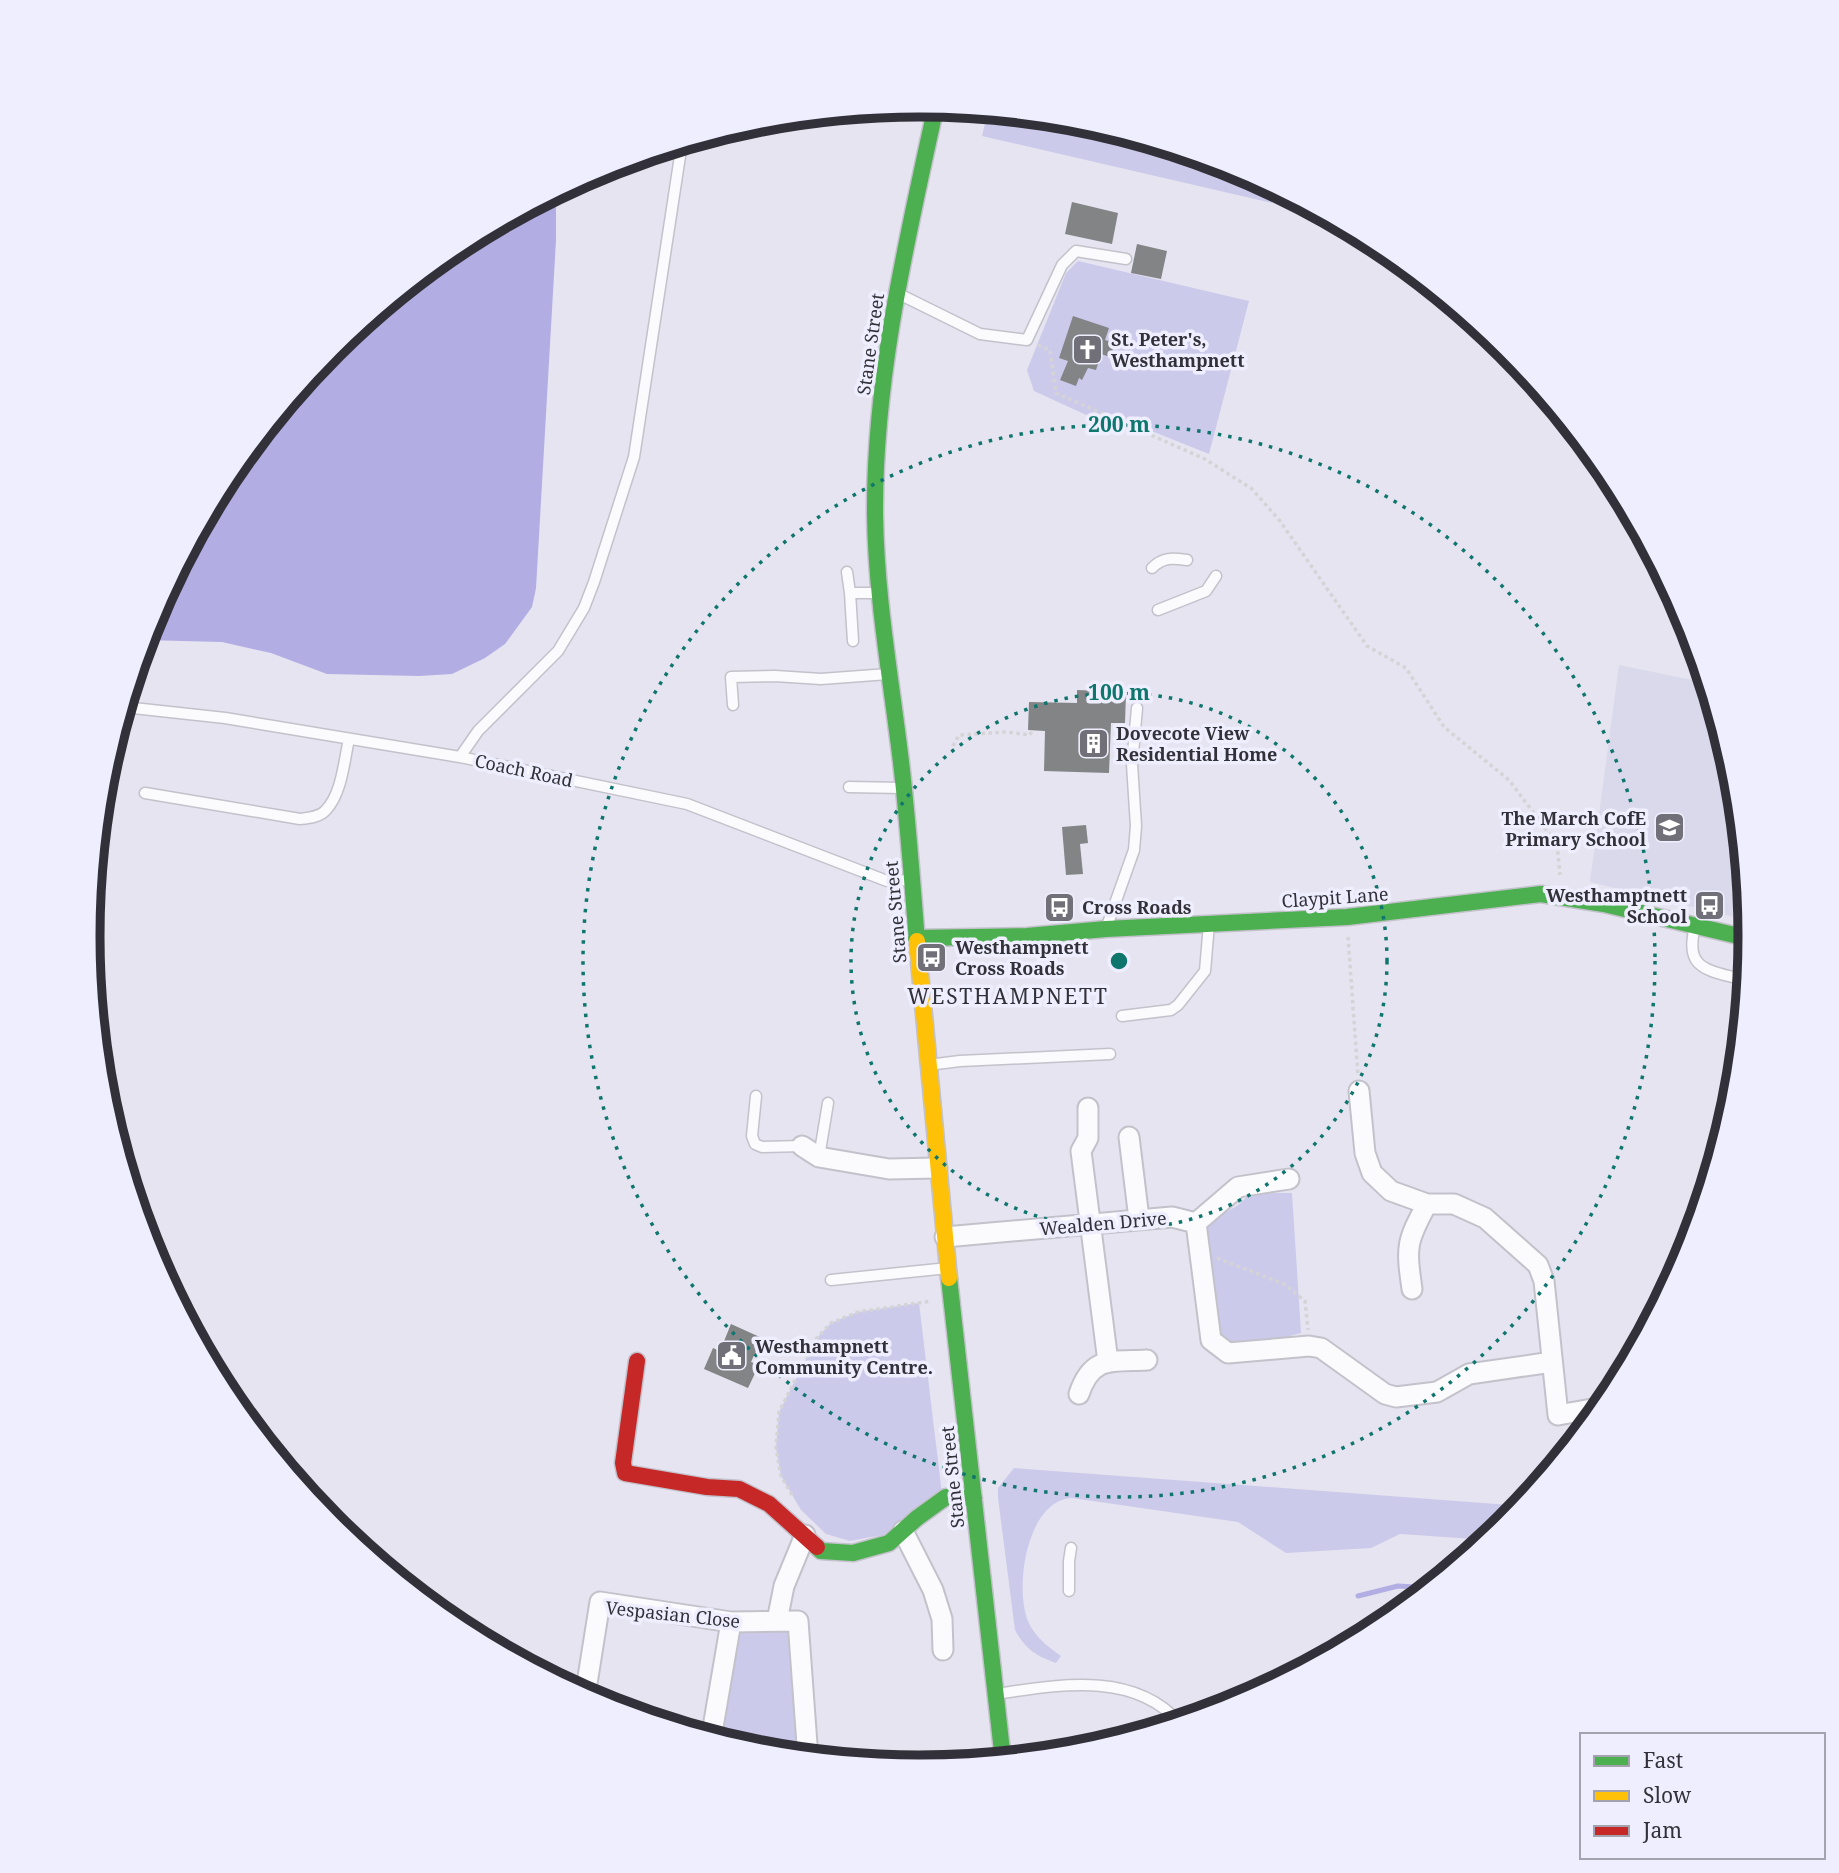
<svg xmlns="http://www.w3.org/2000/svg" width="1839" height="1873" viewBox="0 0 1839 1873" font-family="'Noto Serif',serif">
	<style>
		.built { fill: #dad9ec }
		.green { fill: #cccaea }
		.water { fill: #b2ade3 }
		.lines { fill: none; stroke-linecap: round; stroke-linejoin: round }
		.stream { stroke: #b2ade3; stroke-width: 5 }
		.building { fill: #828486 }
		.lane-casing { stroke: #c3c2cb; stroke-width: 13 }
		.street-casing { stroke: #c3c2cb; stroke-width: 23 }
		.fast-casing { stroke: #c3c2cb; stroke-width: 19 }
		.slow-casing { stroke: #c3c2cb; stroke-width: 19 }
		.jam-casing { stroke: #c3c2cb; stroke-width: 19 }
		.path { stroke: #d4d4d7; stroke-width: 3.5; stroke-dasharray: 3.5 3.5; stroke-linecap: butt }
		.lane { stroke: #fbfbfd; stroke-width: 10 }
		.street { stroke: #fbfbfd; stroke-width: 19 }
		.fast { stroke: #4caf50; stroke-width: 16 }
		.slow { stroke: #ffc107; stroke-width: 16 }
		.jam { stroke: #c62828; stroke-width: 16 }
		.ring { fill: none; stroke: #0f766e; stroke-width: 3.5; stroke-dasharray: 3.5 7 }
		.labels { text-anchor: middle; dominant-baseline: central; stroke-width: 7; stroke-linejoin: round; paint-order: stroke }
		.poi-label { font-size: 18px; font-weight: bold; fill: #323139; stroke: #efeefe; text-anchor: start }
		.street-label { font-size: 18px; fill: #323139; stroke: #efeefe }
		.quarter-label { font-size: 21px; letter-spacing: 2px; fill: #323139; stroke: #efeefe }
		.rim { fill: none; stroke: #323139; stroke-width: 9 }
		.centre { fill: #0f766e; stroke: #efeefe; stroke-width: 3.5 }
		.ring-label { font-size: 21px; text-anchor: middle; font-weight: bold; fill: #0f766e; stroke: #efeefe; stroke-width: 7; stroke-linejoin: round; paint-order: stroke }
	</style>
	<rect width="100%" height="100%" fill="#e5e4f0"/>
	<path class="built" d="M1695 661 1701 662 1736 775 1750 921 1590 882 1619 665 1692 680Z"/>
	<path class="green" d="M988 111 1082 121 1238 168 1275 188 1272 203 982 136Z
		M1078 261 1249 301 1209 454 1124 420 1119 430 1034 391 1027 370 1066 273Z
		M1271 1193H1292L1301 1333C1269 1341 1235 1359 1214 1324L1204 1234 1209 1221 1237 1206 1247 1197Z
		M919 1303 942 1494 893 1533 850 1541 826 1534 801 1510 781 1476 776 1448 779 1412 816 1339 831 1323 858 1312Z
		M1014 1468 1523 1506 1508 1525 1489 1540 1400 1534 1371 1548 1286 1553 1238 1522 1072 1498C1027 1500 1014 1587 1028 1621 1034 1636 1048 1647 1061 1656L1056 1663C1036 1656 1025 1649 1015 1630L998 1498V1488Z
		M793 1626 803 1757 757 1752 718 1741 737 1628Z"/>
	<path class="water" d="M556 192V240L536 588 532 607 505 644 485 658 452 674 419 676 327 674 271 653 222 642 144 640 151 618 228 474 331 348 458 245Z"/>
	<g class="lines">
		<path class="stream" d="M1358 1596 1398 1586 1431 1588"/>
	</g>
	<path class="building" d="M1072 202 1118 213 1112 244 1065 234Z
		M1137 244 1167 251 1161 279 1131 273Z
		M1073 316 1109 328 1105 340 1115 343 1110 357 1101 354 1096 370 1088 368 1082 380 1079 378 1076 386 1060 380 1068 361 1059 358Z
		M1077 690 1126 692 1125 723H1111L1109 773 1044 771 1045 731 1028 730 1029 702 1077 703Z
		M1086 825 1088 843 1080 844 1083 874 1066 875 1062 827Z
		M731 1324 762 1338 751 1362 759 1365 748 1388 704 1369 713 1348 720 1351Z"/>
	<g class="lines">
		<defs>
			<path id="lane" d="M899 294 980 334 1027 340 1062 265 1076 251 1126 259
				M1152 568C1163 557 1172 558 1187 560
				M847 572 850 593
				M1158 610 1206 591 1216 576
				M853 641 850 593H878
				M733 705 731 677 775 676 821 679 888 674
				M124 707 225 718 460 757 687 804 887 881 911 880
				M460 757 478 731 558 651 584 608 594 582 634 457 682 143
				M849 787 902 788
				M145 793 300 819C309 818 320 817 326 810 342 793 344 761 349 739
				M1107 926 1134 850 1136 826 1132 764 1137 708
				M1695 927C1683 972 1711 970 1747 981
				M1122 1016 1171 1010 1178 1005 1205 971 1209 924
				M928 1065 960 1061 1110 1054
				M756 1096 752 1136 755 1144 762 1147 802 1146
				M819 1157 828 1103
				M831 1280 948 1268
				M1069 1591V1561L1071 1548
				M996 1694C1058 1685 1133 1670 1180 1723"/>
			<path id="street" d="M1359 1091 1365 1153 1372 1173 1391 1191 1427 1204H1454L1485 1218 1538 1265 1544 1281 1558 1415 1592 1409
				M1088 1108V1138L1081 1151 1108 1362
				M1129 1137 1139 1219
				M802 1146 819 1157 889 1169 937 1168
				M1196 1223 1211 1340 1228 1353 1309 1346 1321 1348 1385 1394 1396 1397 1437 1392 1469 1374 1552 1362
				M1196 1223 1238 1187 1289 1179
				M945 1237 1172 1217 1196 1223
				M1412 1289C1406 1247 1406 1242 1427 1204
				M1079 1394C1092 1355 1112 1362 1147 1360
				M903 1531 933 1590 942 1619 943 1650
				M777 1621 784 1586 805 1535
				M585 1696 600 1602 731 1622 798 1621 808 1758
				M711 1739 731 1622"/>
			<path id="fast" d="M916 938 1027 936 1106 929 1347 917 1541 894 1604 904 1751 939
				M917 941C912 881 908 821 901 762 891 679 876 597 875 514 874 376 907 240 936 106
				M949 1278 1003 1760
				M817 1547 821 1551 853 1553 889 1543 917 1518 946 1497 974 1498"/>
			<path id="slow" d="M917 941 949 1278"/>
			<path id="jam" d="M637 1361 623 1463 625 1473 707 1487 739 1489 769 1504 817 1547"/>
		</defs>
		<use href="#lane" class="lane-casing"/>
		<use href="#street" class="street-casing"/>
		<use href="#fast" class="fast-casing"/>
		<use href="#slow" class="slow-casing"/>
		<use href="#jam" class="jam-casing"/>
		<path class="path" d="M1038 345 1050 350 1056 393 1205 459 1252 489 1280 521 1367 646 1406 668 1444 727 1509 780 1557 844 1560 875
			M953 746 959 735 1006 732 1030 735 1032 730
			M1348 937 1358 1076
			M1217 1258 1284 1284 1305 1301 1308 1330
			M792 1495 781 1476 776 1448 779 1412 816 1339 831 1323 858 1312 931 1301"/>
		<use href="#lane" class="lane"/>
		<use href="#street" class="street"/>
		<use href="#fast" class="fast"/>
		<use href="#slow" class="slow"/>
		<use href="#jam" class="jam"/>
	</g>
	<g class="ring">
		<circle cx="1119" cy="961" r="268"/>
		<circle cx="1119" cy="961" r="536"/>
	</g>
	<defs>
		<symbol id="church-square" viewBox="-11 -11 22 22"><rect x="-9" y="-9" width="18" height="18" rx="4" fill="#717079" stroke="#efeefe"/><path d="M-1.2-6h2.4v3.5h3.3v2.4h-3.3V6h-2.4V-.1h-3.3v-2.4h3.3Z" fill="#fff"/></symbol>
		<symbol id="building-square" viewBox="-11 -11 22 22"><rect x="-9" y="-9" width="18" height="18" rx="4" fill="#717079" stroke="#efeefe"/><path d="M-4-6H4V6H1V3H-1V6H-4ZM-2.5-4.3h1.7v1.8h-1.7ZM.8-4.3h1.7v1.8H.8ZM-2.5-1h1.7V.8h-1.7ZM.8-1h1.7V.8H.8Z" fill="#fff"/></symbol>
		<symbol id="school-square" viewBox="-11 -11 22 22"><rect x="-9" y="-9" width="18" height="18" rx="4" fill="#717079" stroke="#efeefe"/><path d="M0-5L7-2L0 1L-7-2ZM-4 1L0 2.5L4 1V4Q0 6-4 4Z" fill="#fff"/></symbol>
		<symbol id="bus-square" viewBox="-11 -11 22 22"><rect x="-9" y="-9" width="18" height="18" rx="4" fill="#717079" stroke="#efeefe"/><path d="M-5-6H5V4H4V6H2V4H-2V6H-4V4H-5ZM-3.5-4V0h7V-4ZM-3.5 1.2v1.5H-2V1.2ZM2 1.2v1.5H3.5V1.2Z" fill="#fff"/></symbol>
		<symbol id="civic-square" viewBox="-11 -11 22 22"><rect x="-9" y="-9" width="18" height="18" rx="4" fill="#717079" stroke="#efeefe"/><path d="M-.6-6.5H3V-4.5H.6V-3L4-1V1h2V6H-6V1h2V-1L-.6-3ZM-1.2 2.5V6h2.4V2.5Z" fill="#fff"/></symbol>
	</defs>
	<g fill-rule="evenodd">
		<use href="#church-square" x="1070" y="332" width="35" height="35"/>
		<use href="#building-square" x="1076" y="726" width="35" height="35"/>
		<use href="#school-square" x="1652" y="810" width="35" height="35"/>
		<use href="#bus-square" x="1692" y="888" width="35" height="35"/>
		<use href="#bus-square" x="1042" y="890" width="35" height="35"/>
		<use href="#bus-square" x="914" y="940" width="35" height="35"/>
		<use href="#civic-square" x="714" y="1338" width="35" height="35"/>
	</g>
	<g class="labels">
		<g class="poi-label">
			<text x="1111" y="339">St. Peter's,<tspan x="1111" dy="21">Westhampnett</tspan></text>
			<text x="1116" y="733">Dovecote View<tspan x="1116" dy="21">Residential Home</tspan></text>
			<text x="1646" y="818" text-anchor="end">The March CofE<tspan x="1646" dy="21">Primary School</tspan></text>
			<text x="1687" y="895" text-anchor="end">Westhamptnett<tspan x="1687" dy="21">School</tspan></text>
			<text x="1082" y="907">Cross Roads</text>
			<text x="955" y="947">Westhampnett<tspan x="955" dy="21">Cross Roads</tspan></text>
			<text x="755" y="1346">Westhampnett<tspan x="755" dy="21">Community Centre.</tspan></text>
		</g>
		<g class="street-label">
			<text transform="translate(870 344) rotate(-82)">Stane Street</text>
			<text transform="translate(524 770) rotate(12)">Coach Road</text>
			<text transform="translate(1335 897) rotate(-4)">Claypit Lane</text>
			<text transform="translate(895 912) rotate(-95)">Stane Street</text>
			<text transform="translate(1103 1223) rotate(-5)">Wealden Drive</text>
			<text transform="translate(952 1477) rotate(-96)">Stane Street</text>
			<text transform="translate(673 1614) rotate(6)">Vespasian Close</text>
		</g>
		<g class="quarter-label">
			<text x="1008" y="996">WESTHAMPNETT</text>
		</g>
	</g>
	<path d="M0 0H1839V1873H0ZM100 936a819 819 0 1 1 1638 0a819 819 0 1 1-1638 0Z" fill="#efeefe" fill-rule="evenodd"/>
	<path class="rim" d="M100 936a819 819 0 1 1 1638 0a819 819 0 1 1-1638 0Z"/>
	<circle cx="1119" cy="961" r="10" class="centre"/>
	<g class="ring-label">
		<text x="1119" y="432">200 m</text>
		<text x="1119" y="700">100 m</text>
	</g>
	<rect x="1580" y="1733" width="245" height="126" fill="#efeefe" stroke="#a3a2af" stroke-width="2"/>
	<rect x="1594" y="1756" width="35" height="10" fill="#4caf50" stroke="#a3a2af" stroke-width="2"/>
	<text x="1643" y="1768" font-size="21" fill="#323139">Fast</text>
	<rect x="1594" y="1791" width="35" height="10" fill="#ffc107" stroke="#a3a2af" stroke-width="2"/>
	<text x="1643" y="1803" font-size="21" fill="#323139">Slow</text>
	<rect x="1594" y="1826" width="35" height="10" fill="#c62828" stroke="#a3a2af" stroke-width="2"/>
	<text x="1643" y="1838" font-size="21" fill="#323139">Jam</text>
</svg>
